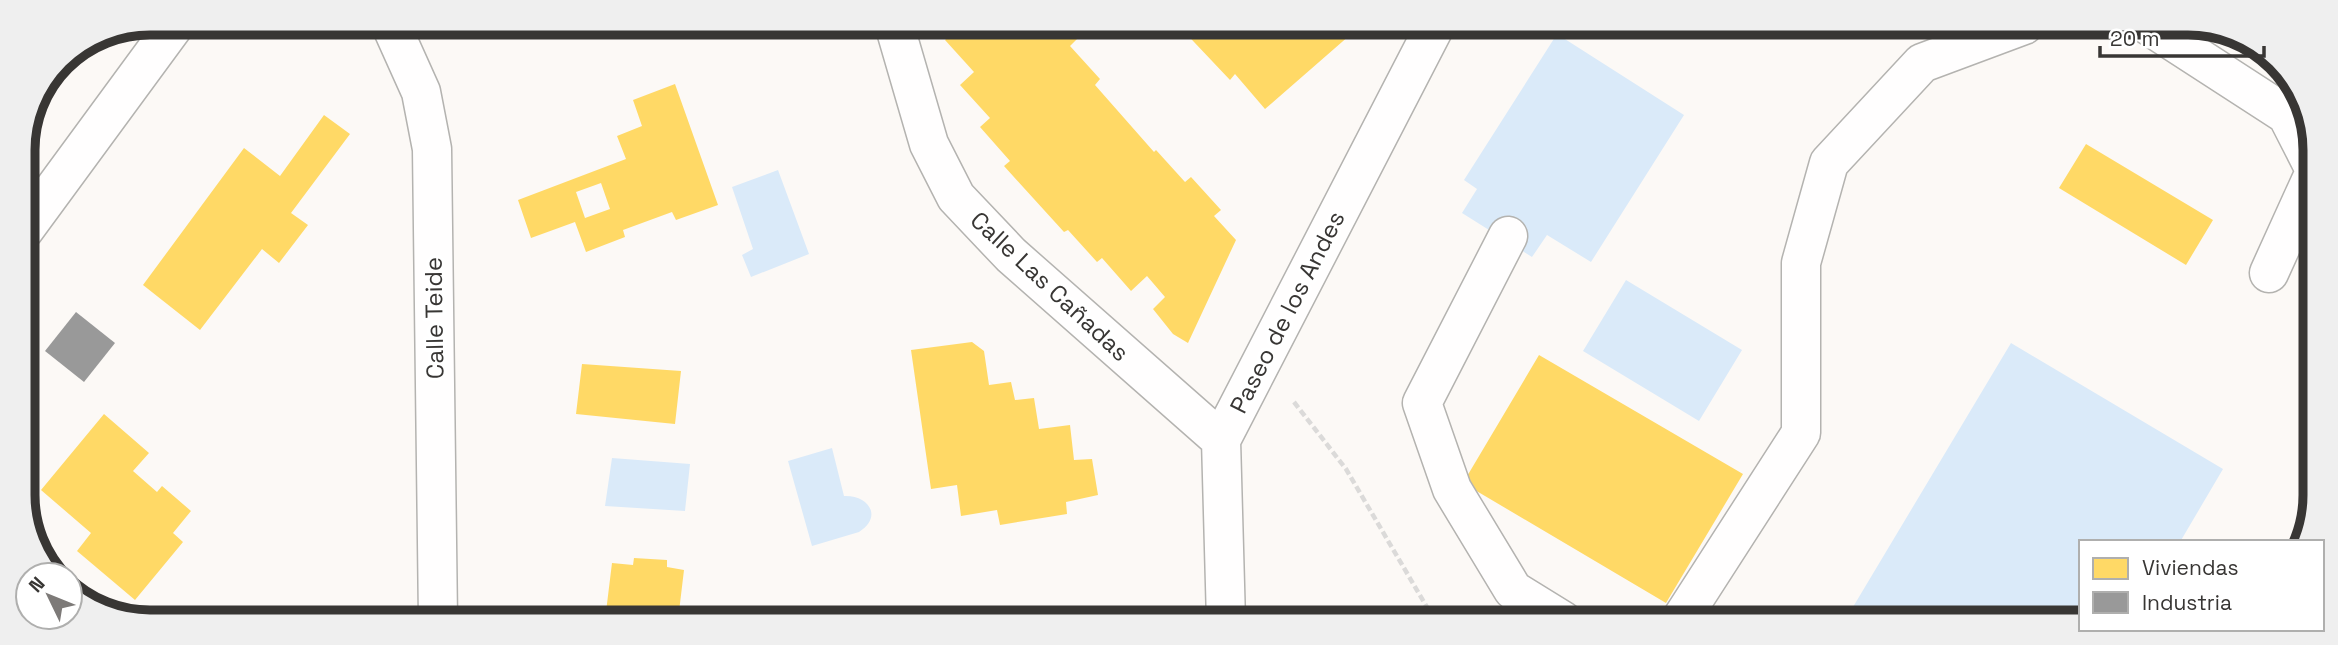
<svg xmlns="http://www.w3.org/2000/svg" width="2338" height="645" viewBox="0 0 2338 645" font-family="'Space Grotesk',sans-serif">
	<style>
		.water { fill: #daeaf9 }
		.homes { fill: #ffd966; fill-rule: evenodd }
		.industry { fill: #999 }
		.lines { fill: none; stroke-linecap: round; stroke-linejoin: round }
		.minor-casing { stroke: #b4b3b0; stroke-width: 41 }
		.path { stroke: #dbdad9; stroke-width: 4.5; stroke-dasharray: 7 3.5; stroke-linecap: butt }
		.minor { stroke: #fffefe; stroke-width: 38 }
		.labels { text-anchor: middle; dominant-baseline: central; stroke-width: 7; stroke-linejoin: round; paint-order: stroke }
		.street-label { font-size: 24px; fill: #383634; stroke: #fff }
		.rim { fill: none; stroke: #383634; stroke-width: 9 }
	</style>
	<rect width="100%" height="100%" fill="#fcf9f6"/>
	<path class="water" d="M1557 34 1684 115 1591 262 1547 235 1532 257 1462 213 1477 189 1464 180Z
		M778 170 809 254 751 277 742 255 753 249 732 187Z
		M1626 280 1742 350 1699 421 1583 351Z
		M2011 343 2223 469 2180 542H2081V622H1844Z
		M2313 427V520L2308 529C2299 495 2300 459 2313 427Z
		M832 448 844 496C869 495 883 517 859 532L812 546 788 461Z
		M612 458 690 464 685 511 605 506Z"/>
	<path class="homes" d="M961 24H1068L1079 37 1070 46 1100 79 1095 85 1154 152 1156 150 1185 182 1191 177 1221 210 1214 216 1236 240 1188 343 1173 334 1153 309 1165 297 1147 276 1131 291 1102 258 1097 262 1068 230 1064 232 1004 166 1010 161 980 127 990 118 960 85 974 72 945 40Z
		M1177 24H1341L1350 35 1265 109 1235 74 1230 80Z
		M675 84 718 205 676 220 672 212 623 230 625 237 586 252 575 222 531 238 518 200 626 159 617 136 642 126 633 100ZM601 183 610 209 585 218 576 192Z
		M324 115 350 134 291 213 308 225 279 263 262 249 200 330 143 285 244 148 280 176Z
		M2086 144 2213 220 2186 265 2059 188Z
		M972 342 984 351 989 385 1011 382 1015 400 1034 398 1039 429 1070 425 1074 460 1092 459 1098 495 1066 502 1067 514 1000 525 997 510 961 516 957 485 931 489 911 350Z
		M1539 355 1743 474 1666 603 1463 483Z
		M582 364 681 371 675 424 576 414Z
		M104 414 149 453 133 471 157 492 162 486 191 511 173 533 183 542 135 600 77 551 91 533 41 490Z
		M634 558 667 560V567L684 570 678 620H605L612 563 633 565Z"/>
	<path class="industry" d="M76 312 115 343 84 382 45 351Z"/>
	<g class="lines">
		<defs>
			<path id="minor" d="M390 23 421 92 432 149 438 620
				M894 24 929 144 956 197 1011 255 1221 440
				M2148 25 2287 115 2313 166
				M24 230 176 23
				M1508 236 1422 403 1452 489 1513 590 1563 621
				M2269 273 2313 176
				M1226 621 1221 440 1436 24
				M1680 621 1801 433V263L1829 163 1922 63 2024 25"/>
		</defs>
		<use href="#minor" class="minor-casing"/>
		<path class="path" d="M1294 402 1346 469 1435 621"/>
		<use href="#minor" class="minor"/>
	</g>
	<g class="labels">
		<g class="street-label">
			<text transform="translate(1050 286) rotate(43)">Calle Las Cañadas</text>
			<text transform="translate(1287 312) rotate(-63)">Paseo de los Andes</text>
			<text transform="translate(434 318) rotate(-91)">Calle Teide</text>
		</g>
	</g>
	<path d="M0 0H2338V645H0ZM150 35H2188A115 115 0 0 1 2303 150V495A115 115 0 0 1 2188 610H150A115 115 0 0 1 35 495V150A115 115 0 0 1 150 35Z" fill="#efefef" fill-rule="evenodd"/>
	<path class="rim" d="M150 35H2188A115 115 0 0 1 2303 150V495A115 115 0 0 1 2188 610H150A115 115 0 0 1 35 495V150A115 115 0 0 1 150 35Z"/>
	<rect x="2079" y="540" width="245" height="91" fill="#ffffff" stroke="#afafae" stroke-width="2"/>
	<rect x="2093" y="558" width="35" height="21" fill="#ffd966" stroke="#afafae" stroke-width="2"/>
	<text x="2142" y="575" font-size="21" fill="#383634">Viviendas</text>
	<rect x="2093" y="592" width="35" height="21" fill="#999999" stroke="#afafae" stroke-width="2"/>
	<text x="2142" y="610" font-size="21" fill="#383634">Industria</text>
	<g transform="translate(49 596) rotate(313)"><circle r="33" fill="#ffffff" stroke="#afafae" stroke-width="2"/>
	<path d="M0-5L12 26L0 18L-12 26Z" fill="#7d7a78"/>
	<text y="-10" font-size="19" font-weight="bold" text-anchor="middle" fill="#383634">N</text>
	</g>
	<path d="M2100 46v10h164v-10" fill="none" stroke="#383634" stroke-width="3.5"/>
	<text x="2110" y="46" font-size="21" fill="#383634" stroke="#ffffff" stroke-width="5" paint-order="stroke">20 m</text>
</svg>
